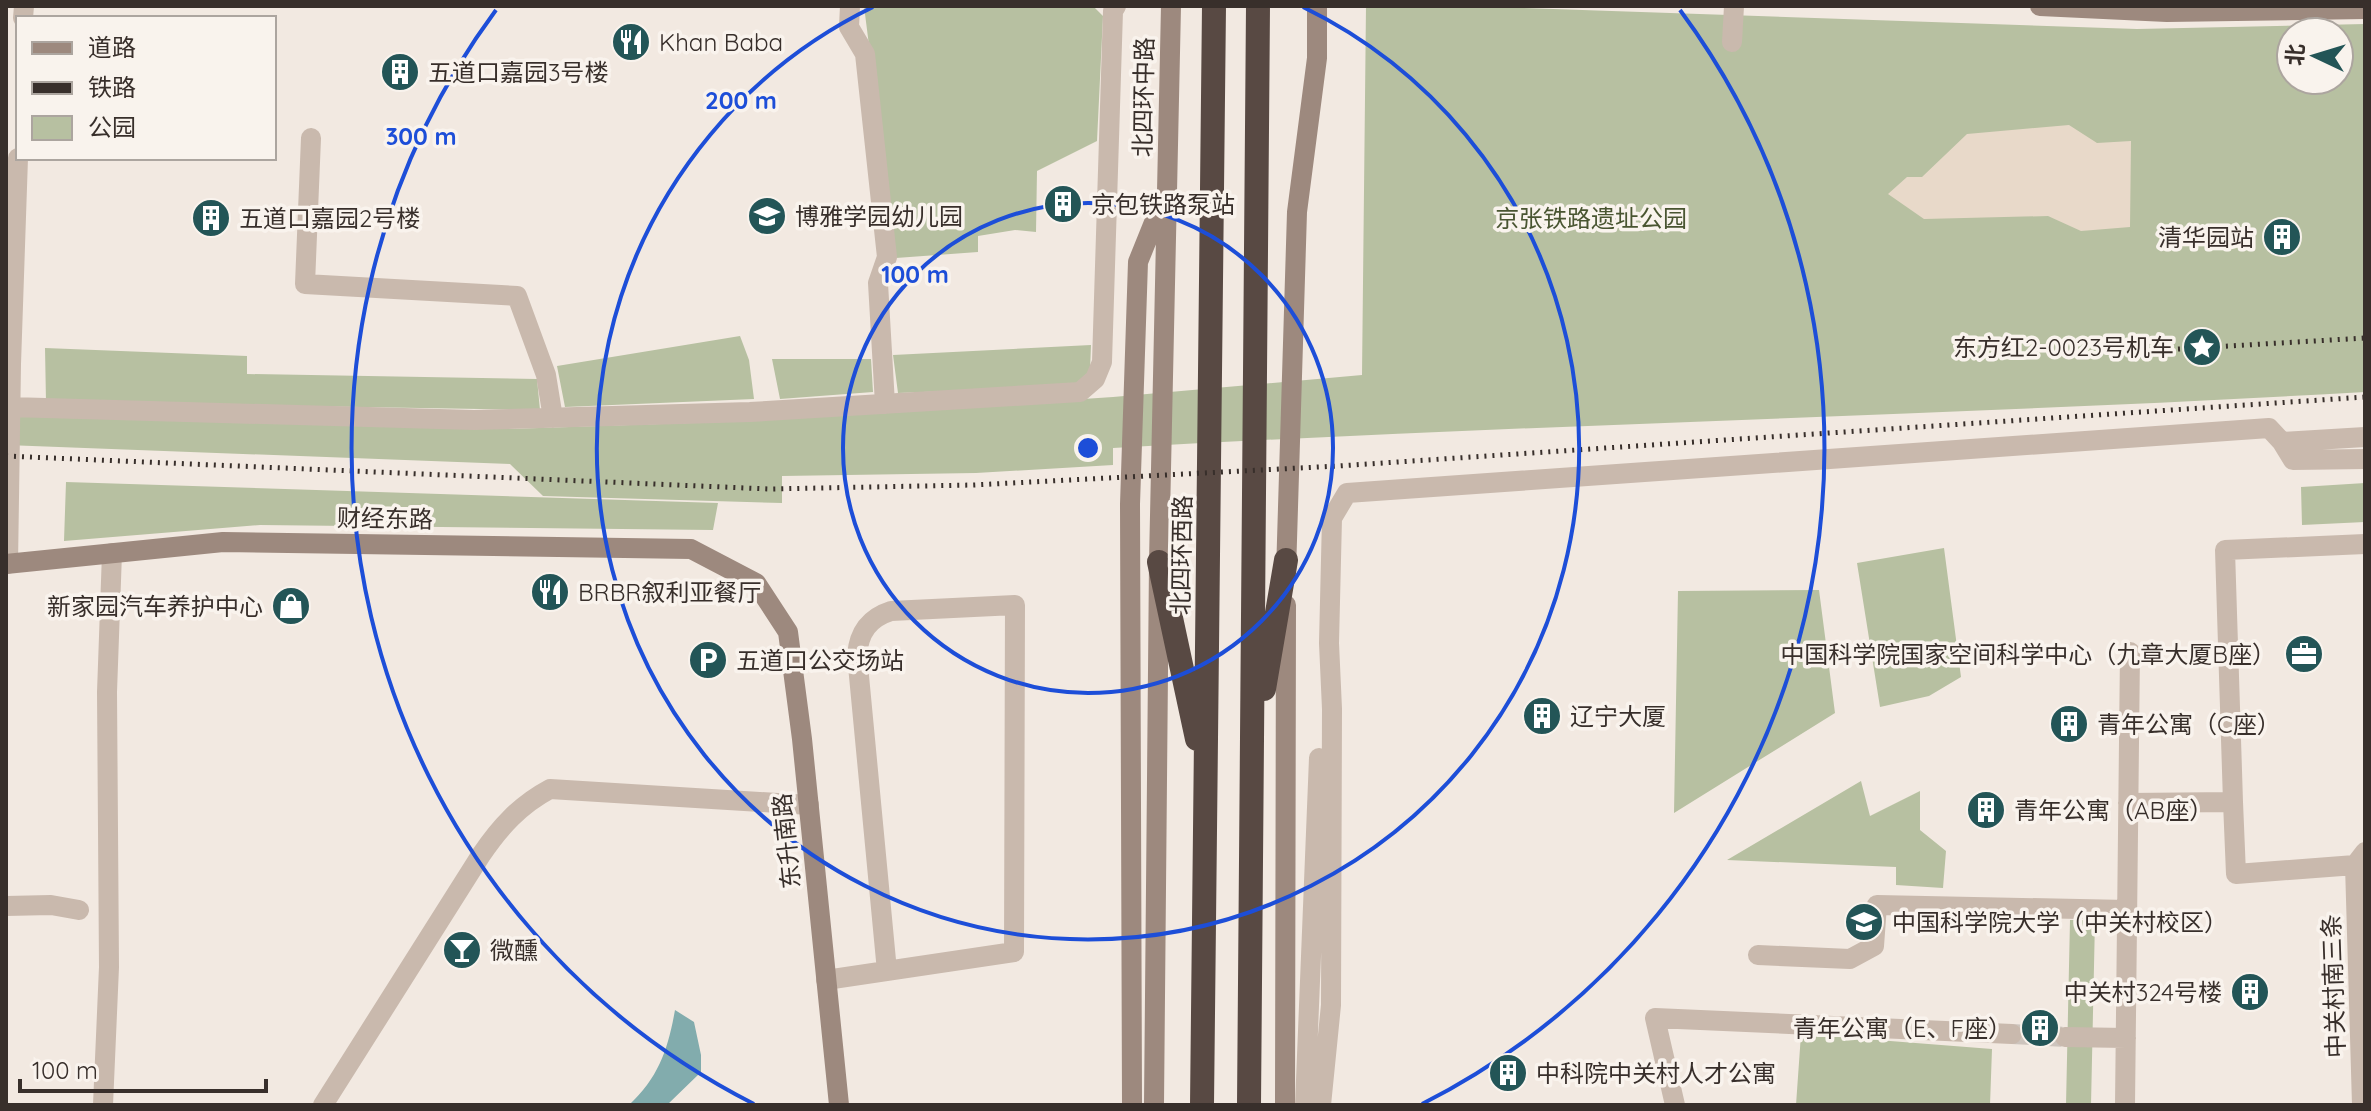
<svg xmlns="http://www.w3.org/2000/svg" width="2371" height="1111" viewBox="0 0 2371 1111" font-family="Quicksand,'Noto Sans SC',sans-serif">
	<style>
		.green { fill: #b7c0a1; fill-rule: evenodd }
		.plaza { fill: #e8d9c9 }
		.water { fill: #82acad }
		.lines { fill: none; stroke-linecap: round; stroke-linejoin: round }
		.street-tunnel { stroke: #cdc4bd; stroke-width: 20; stroke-dasharray: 20 10; stroke-linecap: butt }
		.street { stroke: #c9b9ad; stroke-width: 20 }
		.secondary { stroke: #9d897e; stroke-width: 20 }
		.highway { stroke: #584943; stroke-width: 24 }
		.rail { stroke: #382f2b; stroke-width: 5; stroke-dasharray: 2 6; stroke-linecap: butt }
		.ring { fill: none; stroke: #1d4ed8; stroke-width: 4 }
		.labels { text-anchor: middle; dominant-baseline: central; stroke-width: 7; stroke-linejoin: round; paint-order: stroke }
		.poi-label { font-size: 24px; fill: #382f2b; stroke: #f9f3ed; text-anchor: start }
		.street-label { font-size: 24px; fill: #382f2b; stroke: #f9f3ed }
		.park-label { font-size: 24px; fill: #495531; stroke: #f9f3ed }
		.centre { fill: #1d4ed8; stroke: #f9f3ed; stroke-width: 4 }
		.ring-label { font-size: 24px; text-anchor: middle; font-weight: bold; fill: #1d4ed8; stroke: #f9f3ed; stroke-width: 7; stroke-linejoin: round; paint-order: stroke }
	</style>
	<rect width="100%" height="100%" fill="#f2e9e1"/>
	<path class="green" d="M864 6H1093L1103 16 1097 141 1037 171 1036 232 1015 230 978 236V252L896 258Z
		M1366 6H1469L2137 29 2365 24V392C1948 416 1530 424 1113 448V465L976 473 782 476V503L543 496 510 464 6 445V412L507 429 752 421 1113 397 1362 375ZM2291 32H2339V80H2291Z
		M740 336 749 360 754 399 565 407 557 366Z
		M1091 345 1090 371 1073 386 898 393 893 355Z
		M45 348 247 356V374L537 379 540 410 46 402Z
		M772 359H871L873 392 780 399Z
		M66 482 718 503 713 530 260 525 64 541Z
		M2365 483V522L2302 525 2301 487Z
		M1944 548 1961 677 1929 696 1880 707 1857 563Z
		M1819 590 1835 713 1674 813 1678 591Z
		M1861 781 1870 816 1920 791V830L1946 851 1943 888 1896 885V867L1727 860Z
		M2070 920H2095L2091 1105H2066Z
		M1801 1034 1992 1049 1990 1105H1796Z"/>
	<path class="plaza" d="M2069 125 2097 143 2131 141 2130 227 2081 231 2048 216 1924 219 1888 194 1907 177H1922L1967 134Z"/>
	<path class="water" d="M675 1010 694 1022 701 1055V1072L667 1105H629C659 1077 668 1049 675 1010Z"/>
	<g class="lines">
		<path class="street-tunnel" d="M2012 1034 2065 1037"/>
		<path class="street" d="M850 6 849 27 865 54 887 257 878 283 885 404
			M23 18 24 6
			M1732 42 1734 6
			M311 138 305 284 517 296 546 375 553 418
			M10 407 474 420 750 412 1080 392 1095 379 1102 362 1113 11 1116 6
			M2282 442 2365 437
			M8 564 11 364 18 158
			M2233 802 2225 550 2365 544
			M2128 803 2233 802 2236 874 2355 865 2365 852
			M2355 865 2362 1105
			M6 906 51 905 79 910
			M1758 955 1850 959 1874 946 1877 905 2127 910
			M826 980 1014 952 1015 605 891 611C869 618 859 632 857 655L887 971
			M2065 1037 2126 1038
			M103 1105 109 967 107 692 112 553
			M323 1105 481 855C500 827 520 805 550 789L809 805
			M1305 1105 1319 758
			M1321 1105 1331 1005 1332 709 1329 643 1332 518 1347 493 2269 428 2282 442 2293 460 2365 459
			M1675 1105 1655 1018 2012 1034
			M2125 1105 2130 652"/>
		<path class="secondary" d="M2040 6 2167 12 2365 9
			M6 564 223 542 691 549 756 583 788 632 802 739 839 1105
			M1286 573 1297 212 1317 58V6
			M1132 1105 1130 504 1138 262 1161 205
			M1154 1105 1159 562 1171 6
			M1285 1105 1286 605"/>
		<path class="highway" d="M1159 562 1197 739
			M1264 689 1286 560
			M1202 1105 1214 6
			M1249 1105 1258 6"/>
		<path class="rail" d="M2178 349 2365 338
			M6 456 769 489 973 485 1338 466 2365 397"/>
	</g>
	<g class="ring">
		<circle cx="1088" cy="448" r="245"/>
		<path d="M1303 7A491 491 0 1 1 873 7"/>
		<path d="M754 1104A736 736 0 0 1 496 10M1680 10A736 736 0 0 1 1422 1104"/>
	</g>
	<defs>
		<symbol id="restaurant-disc" viewBox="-11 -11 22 22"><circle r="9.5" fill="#235557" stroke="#f9f3ed"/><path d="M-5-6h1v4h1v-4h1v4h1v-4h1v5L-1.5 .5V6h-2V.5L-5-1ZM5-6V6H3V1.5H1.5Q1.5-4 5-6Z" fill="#fff"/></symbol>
		<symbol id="building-disc" viewBox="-11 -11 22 22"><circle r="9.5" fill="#235557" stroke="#f9f3ed"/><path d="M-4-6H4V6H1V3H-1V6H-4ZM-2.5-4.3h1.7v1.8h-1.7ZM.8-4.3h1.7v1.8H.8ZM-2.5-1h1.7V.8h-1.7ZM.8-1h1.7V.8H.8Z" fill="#fff"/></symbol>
		<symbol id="school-disc" viewBox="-11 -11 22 22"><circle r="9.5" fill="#235557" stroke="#f9f3ed"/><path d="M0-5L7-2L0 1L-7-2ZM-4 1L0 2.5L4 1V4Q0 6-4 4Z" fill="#fff"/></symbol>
		<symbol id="sight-disc" viewBox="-11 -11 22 22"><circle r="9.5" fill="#235557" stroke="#f9f3ed"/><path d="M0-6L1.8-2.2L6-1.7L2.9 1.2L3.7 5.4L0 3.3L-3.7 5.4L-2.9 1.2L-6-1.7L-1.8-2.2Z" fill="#fff"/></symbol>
		<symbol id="shop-disc" viewBox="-11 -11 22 22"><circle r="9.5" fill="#235557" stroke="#f9f3ed"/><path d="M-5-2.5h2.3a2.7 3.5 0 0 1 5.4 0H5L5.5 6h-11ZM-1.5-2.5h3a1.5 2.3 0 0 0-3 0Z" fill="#fff"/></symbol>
		<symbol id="office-disc" viewBox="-11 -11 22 22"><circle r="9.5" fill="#235557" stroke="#f9f3ed"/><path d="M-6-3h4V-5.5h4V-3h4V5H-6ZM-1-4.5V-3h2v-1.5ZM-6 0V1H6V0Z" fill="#fff"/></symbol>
		<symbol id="parking-disc" viewBox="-11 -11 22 22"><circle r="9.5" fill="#235557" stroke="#f9f3ed"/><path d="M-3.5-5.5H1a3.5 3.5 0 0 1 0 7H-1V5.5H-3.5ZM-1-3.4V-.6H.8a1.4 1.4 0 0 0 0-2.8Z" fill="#fff"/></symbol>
		<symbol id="university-disc" viewBox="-11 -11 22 22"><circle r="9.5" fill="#235557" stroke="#f9f3ed"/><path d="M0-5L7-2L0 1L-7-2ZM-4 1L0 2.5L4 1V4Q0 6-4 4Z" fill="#fff"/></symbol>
		<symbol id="bar-disc" viewBox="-11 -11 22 22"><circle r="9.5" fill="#235557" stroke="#f9f3ed"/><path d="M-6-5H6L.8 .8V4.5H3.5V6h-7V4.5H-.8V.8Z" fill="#fff"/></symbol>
	</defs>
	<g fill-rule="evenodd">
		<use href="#restaurant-disc" x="609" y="20" width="44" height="44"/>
		<use href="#building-disc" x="378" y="50" width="44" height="44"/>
		<use href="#building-disc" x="1041" y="182" width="44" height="44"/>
		<use href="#school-disc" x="745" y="194" width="44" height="44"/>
		<use href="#building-disc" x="189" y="196" width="44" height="44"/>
		<use href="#building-disc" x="2260" y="215" width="44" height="44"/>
		<use href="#sight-disc" x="2180" y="325" width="44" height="44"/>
		<use href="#restaurant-disc" x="528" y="570" width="44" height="44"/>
		<use href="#shop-disc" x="269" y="584" width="44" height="44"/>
		<use href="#office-disc" x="2282" y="632" width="44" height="44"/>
		<use href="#parking-disc" x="686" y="638" width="44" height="44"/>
		<use href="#building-disc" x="1520" y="694" width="44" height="44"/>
		<use href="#building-disc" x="2047" y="702" width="44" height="44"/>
		<use href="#building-disc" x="1964" y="788" width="44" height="44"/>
		<use href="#university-disc" x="1842" y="900" width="44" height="44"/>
		<use href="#bar-disc" x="440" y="928" width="44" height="44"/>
		<use href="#building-disc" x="2228" y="970" width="44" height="44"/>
		<use href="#building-disc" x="2018" y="1006" width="44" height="44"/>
		<use href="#building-disc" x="1486" y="1051" width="44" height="44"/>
	</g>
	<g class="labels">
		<g class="poi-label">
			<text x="659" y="42">Khan Baba</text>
			<text x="428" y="72">五道口嘉园3号楼</text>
			<text x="1091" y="204">京包铁路泵站</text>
			<text x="795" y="216">博雅学园幼儿园</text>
			<text x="239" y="218">五道口嘉园2号楼</text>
			<text x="2254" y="237" text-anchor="end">清华园站</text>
			<text x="2174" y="347" text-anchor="end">东方红2-0023号机车</text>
			<text x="578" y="592">BRBR叙利亚餐厅</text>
			<text x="263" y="606" text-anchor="end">新家园汽车养护中心</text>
			<text x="2276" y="654" text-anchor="end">中国科学院国家空间科学中心（九章大厦B座）</text>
			<text x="736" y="660">五道口公交场站</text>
			<text x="1570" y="716">辽宁大厦</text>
			<text x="2097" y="724">青年公寓（C座）</text>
			<text x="2014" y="810">青年公寓（AB座）</text>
			<text x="1892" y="922">中国科学院大学（中关村校区）</text>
			<text x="490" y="950">微醺</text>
			<text x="2222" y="992" text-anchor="end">中关村324号楼</text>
			<text x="2012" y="1028" text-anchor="end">青年公寓（E、F座）</text>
			<text x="1536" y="1073">中科院中关村人才公寓</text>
		</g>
		<g class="street-label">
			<text transform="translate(1143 97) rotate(-89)">北四环中路</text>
			<text transform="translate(385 518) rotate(1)">财经东路</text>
			<text transform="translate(1181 555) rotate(-89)">北四环西路</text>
			<text transform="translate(786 841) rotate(-96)">东升南路</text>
			<text transform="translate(2333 986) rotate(-92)">中关村南三条</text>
		</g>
		<g class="park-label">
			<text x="1591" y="218">京张铁路遗址公园</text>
		</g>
	</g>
	<circle cx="1088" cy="448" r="12" class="centre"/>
	<g class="ring-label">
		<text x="741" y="109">200 m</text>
		<text x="421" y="145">300 m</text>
		<text x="915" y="283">100 m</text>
	</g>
	<rect width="2371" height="1111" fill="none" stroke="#382f2b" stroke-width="16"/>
	<rect x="16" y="16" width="260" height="144" fill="#f9f3ed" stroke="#aca59f" stroke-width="2"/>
	<rect x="32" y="42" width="40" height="12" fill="#9d897e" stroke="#aca59f" stroke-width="2"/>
	<text x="88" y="56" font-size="24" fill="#382f2b">道路</text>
	<rect x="32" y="82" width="40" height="12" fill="#382f2b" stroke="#aca59f" stroke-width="2"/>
	<text x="88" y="96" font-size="24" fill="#382f2b">铁路</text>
	<rect x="32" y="116" width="40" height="24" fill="#b7c0a1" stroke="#aca59f" stroke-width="2"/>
	<text x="88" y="136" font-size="24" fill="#382f2b">公园</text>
	<g transform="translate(2315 56) rotate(274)"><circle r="38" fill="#f9f3ed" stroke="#aca59f" stroke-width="2"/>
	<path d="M0-6L14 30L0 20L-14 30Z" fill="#235557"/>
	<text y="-12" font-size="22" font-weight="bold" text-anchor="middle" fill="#382f2b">北</text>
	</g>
	<path d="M20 1079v12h246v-12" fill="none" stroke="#382f2b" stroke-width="4"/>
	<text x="32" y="1079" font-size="24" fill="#382f2b" stroke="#f9f3ed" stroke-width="6" paint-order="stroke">100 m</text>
</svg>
